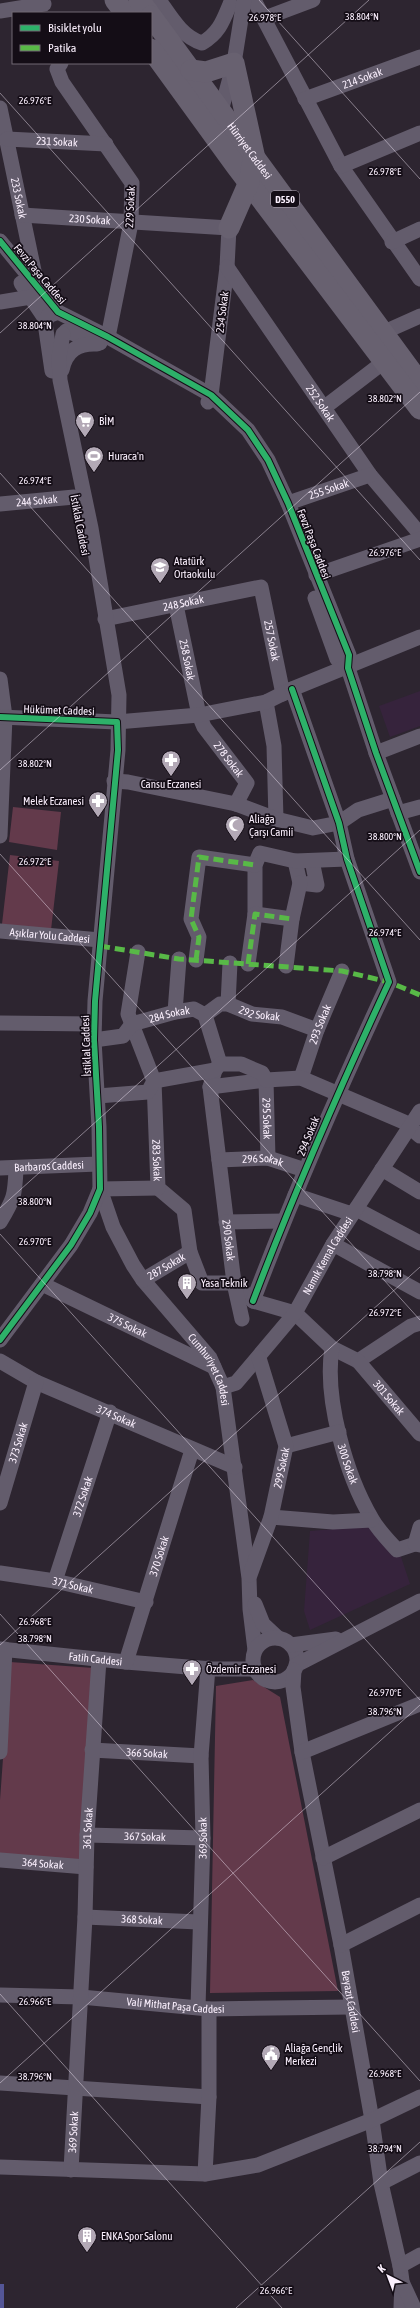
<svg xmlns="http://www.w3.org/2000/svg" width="420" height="2308" viewBox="0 0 420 2308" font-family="'Asap Condensed',sans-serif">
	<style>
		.built { fill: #36233c }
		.green { fill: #633a4b }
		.water { fill: #545697 }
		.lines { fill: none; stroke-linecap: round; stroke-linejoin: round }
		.minor { stroke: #635c6c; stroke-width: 15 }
		.highway { stroke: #686170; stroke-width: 21 }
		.quiet { stroke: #58b947; stroke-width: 5; stroke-dasharray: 10 5; stroke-linecap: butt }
		.cycleway-casing { stroke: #140d16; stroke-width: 8 }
		.cycleway { stroke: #2db169; stroke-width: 6 }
		.ticks { fill: none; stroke: #fbf0fe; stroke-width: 1; stroke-opacity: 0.45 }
		.labels { text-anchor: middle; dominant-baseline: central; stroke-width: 3.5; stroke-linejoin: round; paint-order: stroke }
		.shield { fill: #140d16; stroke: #b6acb8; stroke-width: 1 }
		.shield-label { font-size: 10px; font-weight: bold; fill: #fbf0fe }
		.street-label { font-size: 11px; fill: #fbf0fe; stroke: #140d16 }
		.poi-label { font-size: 11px; fill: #fbf0fe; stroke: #140d16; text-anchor: start }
		.ticks-label { font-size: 10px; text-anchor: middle; fill: #fbf0fe; stroke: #140d16; stroke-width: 3.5; stroke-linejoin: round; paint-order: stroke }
	</style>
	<rect width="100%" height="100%" fill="#2d2530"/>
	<path class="built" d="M420 691V726L390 737 379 706Z
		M369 1526 401 1557 410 1584 310 1630 304 1611 310 1531Z"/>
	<path class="green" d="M13 807 61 812 57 850 9 842Z
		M10 855 59 861 51 930 2 924Z
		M10 1662 94 1668 80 1861 0 1856V1800Z
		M253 1680 280 1697 338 1991 210 1993 216 1686Z"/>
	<path class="water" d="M0 2284H4V2308H0Z"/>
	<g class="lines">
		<g class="minor">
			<path d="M159 0C171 17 182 37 202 43 219 33 223 21 230 4"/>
			<path d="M254 0 341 166 420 279"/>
			<path d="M0 11 44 4"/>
			<path d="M265 18 313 0"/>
			<path d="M61 63 57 69 62 82 132 183 131 223 108 337"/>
			<path id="s1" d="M305 99 420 57"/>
			<path id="s2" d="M0 108 37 285"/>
			<path d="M221 111 234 63 244 0"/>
			<path id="s3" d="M7 139 106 144"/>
			<path d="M341 166 420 133"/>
			<path id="s4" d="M22 215 229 228 227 267 211 395 208 402"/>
			<path d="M0 241 58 312 108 337 211 395 248 430 268 460 288 503 349 655 348 668 376 753 420 872"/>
			<path d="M392 242 420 229"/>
			<path id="s5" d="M227 267 370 475 420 534"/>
			<path d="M21 283 46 320"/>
			<path d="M0 302 31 297"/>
			<path d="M66 331 100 343"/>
			<path d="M382 333 420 316"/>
			<path d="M62 370C66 351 78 343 97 344"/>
			<path d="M52 371 45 323 48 316 58 312"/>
			<path d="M325 407 385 361"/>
			<path id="s6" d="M288 503 370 475"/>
			<path id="s7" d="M0 504 74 497"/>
			<path d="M316 575 420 539"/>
			<path d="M315 598 337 659 348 668"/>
			<path id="s8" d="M176 605 199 715 204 727 247 783 236 804"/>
			<path id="s9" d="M105 619 261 587 283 694"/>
			<path d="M0 679 5 717 0 836"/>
			<path d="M266 702 274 746 276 819"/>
			<path d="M0 717 117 722 199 715 266 702 292 689 420 637"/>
			<path d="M376 753 420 736"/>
			<path d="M114 781 128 782 236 804 276 819 313 828 339 823 358 810 393 799"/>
			<path d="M398 813 420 807"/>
			<path d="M295 861 300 883 317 885 312 861"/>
			<path d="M255 914V865L260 853 295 861 347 859"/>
			<path id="s10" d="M0 931 100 940"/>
			<path id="s11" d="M138 952 128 1014 154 1081 158 1188 184 1210 190 1252 202 1283H234L253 1301 295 1313 332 1348 358 1361 411 1326 420 1323"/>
			<path d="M196 960 199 937 191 919 199 857 255 865"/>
			<path d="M248 964 255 914 292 919"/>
			<path d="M286 966 292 919 300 883"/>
			<path d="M228 1004 230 963"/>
			<path d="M175 1012 179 959"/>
			<path id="s12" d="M205 1015 220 1004H228L252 1014 282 1017 317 1030"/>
			<path d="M205 1015 220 1064"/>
			<path d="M0 1023 94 1024"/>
			<path id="s13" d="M94 1040 123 1036 132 1024 175 1012 194 1009 205 1015"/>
			<path id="s14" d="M215 1070 210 1087 234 1283 242 1319"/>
			<path id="s15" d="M301 1078 317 1030 342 971"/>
			<path id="s16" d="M210 1087 266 1080 268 1158"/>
			<path d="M98 1096 148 1092 154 1081 215 1070 220 1064H241L262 1073 266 1080 301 1078 404 1122 420 1136"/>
			<path id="s17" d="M219 1160 268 1158 305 1170"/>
			<path id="s18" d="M0 1168 98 1164"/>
			<path d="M382 1169 420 1192"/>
			<path id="s19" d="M100 1189 113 1227 133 1265 143 1280 210 1358 223 1387 249 1578 250 1609 255 1650"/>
			<path d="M100 1189 158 1188"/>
			<path d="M295 1195 352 1214"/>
			<path d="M356 1209 420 1243"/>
			<path d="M0 1222C14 1199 15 1196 16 1169"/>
			<path d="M226 1222 284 1221"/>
			<path d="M333 1244 420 1292"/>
			<path id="s20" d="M143 1280 190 1252"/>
			<path id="s21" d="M42 1284 214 1367"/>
			<path d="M253 1301C294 1193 340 1087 389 982L347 859 339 823 292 689"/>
			<path d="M0 1340 71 1245 90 1213 100 1189 99 1127 94 1040 95 1001 118 750 119 695 91 528 60 380 59 357 63 334"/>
			<path id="s22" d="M332 1348C324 1398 346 1475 372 1519 378 1530 388 1540 397 1550L415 1544"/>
			<path id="s23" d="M0 1361 36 1382 235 1467"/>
			<path id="s24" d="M358 1361 420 1434"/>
			<path id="s25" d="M223 1387 236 1383 295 1313 333 1244 420 1111"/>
			<path d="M286 1446 339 1432"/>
			<path id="s26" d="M0 1503 36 1382"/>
			<path d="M271 1517 333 1522 372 1520"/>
			<path d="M420 1527 415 1544 420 1545"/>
			<path id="s27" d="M0 1573 55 1581 146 1602"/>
			<path id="s28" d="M250 1575 271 1517 286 1446 259 1358"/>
			<path id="s29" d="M55 1581 110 1412"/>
			<path d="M255 1604 263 1624 278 1638"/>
			<circle cx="275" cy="1660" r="22"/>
			<path d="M291 1645 336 1639"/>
			<path id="s30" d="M0 1649 126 1662 212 1669H255"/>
			<path id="s31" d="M126 1662 192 1450"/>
			<path d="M296 1665 420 1601"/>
			<path id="s32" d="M294 1670 293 1687 302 1752 341 1945 372 2120 381 2183 400 2266 402 2281 401 2308"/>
			<path id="s33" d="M92 1750 201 1756"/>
			<path d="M0 1752 5 1649"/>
			<path d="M302 1752 420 1704"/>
			<path id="s34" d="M87 1835 203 1838"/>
			<path d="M323 1858 420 1810"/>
			<path id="s35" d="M0 1860 86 1867"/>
			<path id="s36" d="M85 1917 199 1922"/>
			<path d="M341 1945 420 1905"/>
			<path id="s37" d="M0 1995 81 1997 209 2009 351 2007"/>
			<path id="s38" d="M198 2007 203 1838 201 1756 208 1668"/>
			<path d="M0 2083 209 2097"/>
			<path d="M0 2167 205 2174 258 2165 372 2120 420 2097"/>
			<path id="s39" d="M71 2170 85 1917 87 1835 99 1660"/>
			<path d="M205 2174 209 2097V2009"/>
			<path d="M381 2183 420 2163"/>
			<path d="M400 2266 420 2255"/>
			<path d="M403 2284 414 2308"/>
		</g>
		<g class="highway">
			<path d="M115 0 125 13"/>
			<path d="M139 0 149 13"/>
			<path id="s40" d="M151 16 420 383"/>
			<path d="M151 49 236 166 420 409"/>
			<path d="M191 70 206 72 234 63 254 154 249 182 229 228"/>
		</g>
		<path class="quiet" d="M100 946 179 959 342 971 389 982 420 995
			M196 960 199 937 191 919 199 857 255 865
			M248 964 255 914 292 919"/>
		<defs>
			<path id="cycleway" d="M0 241 58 312 108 337 211 395 248 430 268 460 288 503 349 655 348 668 376 753 420 872
				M0 717 117 722 118 750 95 1001 94 1040 99 1127 100 1189 90 1213 71 1245 0 1340
				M253 1301C294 1193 340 1087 389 982L347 859 339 823 292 689"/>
		</defs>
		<use href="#cycleway" class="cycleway-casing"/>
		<use href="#cycleway" class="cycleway"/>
	</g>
	<path class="ticks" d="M259 0 420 179M0 93 420 560M0 333 369 0M0 473 420 940M0 770 420 392M0 854 420 1320M0 1208 420 830M0 1234 420 1700M0 1614 420 2081M0 1645 420 1267M0 1994 282 2308M0 2083 420 1705M236 2308 420 2142"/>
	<defs>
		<symbol id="supermarket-pin" viewBox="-11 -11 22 30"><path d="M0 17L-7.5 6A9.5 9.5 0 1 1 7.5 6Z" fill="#b3a9b6" stroke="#140d16"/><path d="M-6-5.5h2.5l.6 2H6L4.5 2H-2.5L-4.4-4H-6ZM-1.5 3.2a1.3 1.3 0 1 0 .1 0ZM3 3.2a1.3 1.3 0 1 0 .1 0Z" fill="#fff"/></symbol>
		<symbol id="stadium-pin" viewBox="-11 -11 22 30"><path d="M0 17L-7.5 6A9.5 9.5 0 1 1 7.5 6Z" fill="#b3a9b6" stroke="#140d16"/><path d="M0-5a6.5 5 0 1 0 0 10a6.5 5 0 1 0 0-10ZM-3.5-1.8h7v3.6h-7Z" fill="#fff"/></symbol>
		<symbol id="school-pin" viewBox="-11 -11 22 30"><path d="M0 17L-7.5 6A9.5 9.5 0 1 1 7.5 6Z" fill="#b3a9b6" stroke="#140d16"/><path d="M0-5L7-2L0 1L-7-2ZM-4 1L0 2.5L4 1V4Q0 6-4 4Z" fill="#fff"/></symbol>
		<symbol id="pharmacy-pin" viewBox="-11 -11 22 30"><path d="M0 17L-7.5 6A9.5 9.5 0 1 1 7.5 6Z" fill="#b3a9b6" stroke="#140d16"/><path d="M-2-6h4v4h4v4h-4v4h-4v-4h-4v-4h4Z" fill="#fff"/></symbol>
		<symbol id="mosque-pin" viewBox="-11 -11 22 30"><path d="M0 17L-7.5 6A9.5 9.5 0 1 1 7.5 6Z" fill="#b3a9b6" stroke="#140d16"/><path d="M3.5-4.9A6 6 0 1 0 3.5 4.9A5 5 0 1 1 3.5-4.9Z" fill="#fff"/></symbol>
		<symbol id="building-pin" viewBox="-11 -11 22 30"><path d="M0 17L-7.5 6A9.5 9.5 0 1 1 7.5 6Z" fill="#b3a9b6" stroke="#140d16"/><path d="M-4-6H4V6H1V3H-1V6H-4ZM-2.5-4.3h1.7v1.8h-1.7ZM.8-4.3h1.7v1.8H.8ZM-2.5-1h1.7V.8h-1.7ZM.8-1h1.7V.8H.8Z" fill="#fff"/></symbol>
		<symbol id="civic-pin" viewBox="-11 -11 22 30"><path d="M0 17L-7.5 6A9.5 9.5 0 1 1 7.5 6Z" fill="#b3a9b6" stroke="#140d16"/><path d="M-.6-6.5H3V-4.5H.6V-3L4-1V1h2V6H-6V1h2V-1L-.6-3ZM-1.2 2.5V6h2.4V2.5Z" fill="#fff"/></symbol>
	</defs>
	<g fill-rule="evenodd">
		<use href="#supermarket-pin" x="74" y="410" width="22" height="30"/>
		<use href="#stadium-pin" x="83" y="445" width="22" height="30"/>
		<use href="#school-pin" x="149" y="556" width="22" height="30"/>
		<use href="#pharmacy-pin" x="160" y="749" width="22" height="30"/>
		<use href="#pharmacy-pin" x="87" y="790" width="22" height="30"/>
		<use href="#mosque-pin" x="224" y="814" width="22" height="30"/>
		<use href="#building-pin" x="176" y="1272" width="22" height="30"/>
		<use href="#pharmacy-pin" x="181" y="1658" width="22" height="30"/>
		<use href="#civic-pin" x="260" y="2043" width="22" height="30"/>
		<use href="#building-pin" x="76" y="2225" width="22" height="30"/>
	</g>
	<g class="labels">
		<rect class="shield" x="271" y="191" width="28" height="16" rx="3"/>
		<g class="shield-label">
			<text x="285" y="199">D550</text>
		</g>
		<g class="street-label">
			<text stroke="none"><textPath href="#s1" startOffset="61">214 Sokak</textPath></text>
			<text stroke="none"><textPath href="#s3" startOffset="50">231 Sokak</textPath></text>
			<text stroke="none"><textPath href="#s40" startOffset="167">Hürriyet Caddesi</textPath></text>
			<text stroke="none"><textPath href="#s2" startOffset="92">233 Sokak</textPath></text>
			<text transform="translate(130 207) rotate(-87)">229 Sokak</text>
			<text stroke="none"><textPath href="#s4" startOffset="68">230 Sokak</textPath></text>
			<text transform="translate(40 274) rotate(50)">Fevzi Paşa Caddesi</text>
			<text transform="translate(222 312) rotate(-83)">254 Sokak</text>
			<text stroke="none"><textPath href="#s5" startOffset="165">252 Sokak</textPath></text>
			<text stroke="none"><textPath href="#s6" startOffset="43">255 Sokak</textPath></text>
			<text stroke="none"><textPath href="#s7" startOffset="37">244 Sokak</textPath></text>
			<text transform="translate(80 525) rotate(79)">İstiklal Caddesi</text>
			<text transform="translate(314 544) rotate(69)">Fevzi Paşa Caddesi</text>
			<text stroke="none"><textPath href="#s9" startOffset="80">248 Sokak</textPath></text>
			<text stroke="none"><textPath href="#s9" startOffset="214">257 Sokak</textPath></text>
			<text stroke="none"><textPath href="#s8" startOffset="56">258 Sokak</textPath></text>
			<text transform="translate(59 710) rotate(2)">Hükümet Caddesi</text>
			<text stroke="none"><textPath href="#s8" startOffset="166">278 Sokak</textPath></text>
			<text stroke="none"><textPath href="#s10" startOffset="50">Aşıklar Yolu Caddesi</textPath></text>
			<text stroke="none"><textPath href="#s12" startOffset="60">292 Sokak</textPath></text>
			<text stroke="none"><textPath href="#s13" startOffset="83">284 Sokak</textPath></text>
			<text stroke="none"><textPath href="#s15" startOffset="57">293 Sokak</textPath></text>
			<text transform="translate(86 1046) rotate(-92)">İstiklal Caddesi</text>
			<text stroke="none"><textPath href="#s16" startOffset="95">295 Sokak</textPath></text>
			<text transform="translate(308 1136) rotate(-68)">294 Sokak</text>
			<text stroke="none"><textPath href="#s11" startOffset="214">283 Sokak</textPath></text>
			<text stroke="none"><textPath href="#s17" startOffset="44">296 Sokak</textPath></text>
			<text stroke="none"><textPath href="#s18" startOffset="49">Barbaros Caddesi</textPath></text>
			<text stroke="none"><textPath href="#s14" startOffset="172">290 Sokak</textPath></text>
			<text stroke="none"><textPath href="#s25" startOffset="171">Namık Kemal Caddesi</textPath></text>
			<text stroke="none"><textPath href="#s20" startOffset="27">287 Sokak</textPath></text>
			<text stroke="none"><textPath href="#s21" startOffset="95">375 Sokak</textPath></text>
			<text stroke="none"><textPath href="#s19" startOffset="214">Cumhuriyet Caddesi</textPath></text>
			<text stroke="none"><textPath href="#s24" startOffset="48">301 Sokak</textPath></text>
			<text stroke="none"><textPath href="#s23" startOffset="129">374 Sokak</textPath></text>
			<text stroke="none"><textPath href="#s26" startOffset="63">373 Sokak</textPath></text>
			<text stroke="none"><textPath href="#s22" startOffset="118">300 Sokak</textPath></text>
			<text stroke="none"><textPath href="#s28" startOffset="112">299 Sokak</textPath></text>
			<text stroke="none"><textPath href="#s29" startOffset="89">372 Sokak</textPath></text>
			<text stroke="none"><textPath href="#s31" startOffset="111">370 Sokak</textPath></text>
			<text stroke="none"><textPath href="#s27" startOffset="74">371 Sokak</textPath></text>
			<text stroke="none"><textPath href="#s30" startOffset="96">Fatih Caddesi</textPath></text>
			<text stroke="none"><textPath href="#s33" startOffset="55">366 Sokak</textPath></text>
			<text stroke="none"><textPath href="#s39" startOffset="342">361 Sokak</textPath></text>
			<text stroke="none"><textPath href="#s34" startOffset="58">367 Sokak</textPath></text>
			<text stroke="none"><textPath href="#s38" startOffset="169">369 Sokak</textPath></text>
			<text stroke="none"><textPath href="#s35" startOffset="43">364 Sokak</textPath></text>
			<text stroke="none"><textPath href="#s36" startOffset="57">368 Sokak</textPath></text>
			<text stroke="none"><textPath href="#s32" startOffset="337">Beyazıt Caddesi</textPath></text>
			<text stroke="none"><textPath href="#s37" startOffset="176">Vali Mithat Paşa Caddesi</textPath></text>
			<text stroke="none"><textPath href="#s39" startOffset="38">369 Sokak</textPath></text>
		</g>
		<g class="poi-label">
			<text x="99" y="421">BİM</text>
			<text x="108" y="456">Huraca'n</text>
			<text x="174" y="561">Atatürk<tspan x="174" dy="13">Ortaokulu</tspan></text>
			<text x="171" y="784" text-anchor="middle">Cansu Eczanesi</text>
			<text x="84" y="801" text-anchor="end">Melek Eczanesi</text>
			<text x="249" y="819">Aliağa<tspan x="249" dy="13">Çarşı Camii</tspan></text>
			<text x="201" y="1283">Yasa Teknik</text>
			<text x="206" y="1669">Özdemir Eczanesi</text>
			<text x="285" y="2048">Aliağa Gençlik<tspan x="285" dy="13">Merkezi</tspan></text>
			<text x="101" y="2236">ENKA Spor Salonu</text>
		</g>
	</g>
	<g class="ticks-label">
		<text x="362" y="20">38.804°N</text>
		<text x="265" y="21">26.978°E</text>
		<text x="35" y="104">26.976°E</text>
		<text x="385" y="175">26.978°E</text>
		<text x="35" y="329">38.804°N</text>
		<text x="385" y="402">38.802°N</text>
		<text x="35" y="484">26.974°E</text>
		<text x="385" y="556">26.976°E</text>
		<text x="35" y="767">38.802°N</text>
		<text x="385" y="840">38.800°N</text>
		<text x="35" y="865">26.972°E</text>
		<text x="385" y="936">26.974°E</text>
		<text x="35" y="1205">38.800°N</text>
		<text x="35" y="1245">26.970°E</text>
		<text x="385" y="1277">38.798°N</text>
		<text x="385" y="1316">26.972°E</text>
		<text x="35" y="1625">26.968°E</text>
		<text x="35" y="1642">38.798°N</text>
		<text x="385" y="1696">26.970°E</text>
		<text x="385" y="1715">38.796°N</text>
		<text x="35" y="2005">26.966°E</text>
		<text x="385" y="2077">26.968°E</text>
		<text x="35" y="2080">38.796°N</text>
		<text x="385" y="2152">38.794°N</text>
		<text x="276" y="2294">26.966°E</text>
	</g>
	<rect x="12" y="12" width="140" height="52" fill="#140d16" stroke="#706873"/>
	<rect x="20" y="25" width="20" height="6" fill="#2db169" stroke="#706873"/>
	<text x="48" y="32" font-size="12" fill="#fbf0fe">Bisiklet yolu</text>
	<rect x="20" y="45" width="20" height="6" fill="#58b947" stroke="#706873"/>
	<text x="48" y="52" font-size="12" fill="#fbf0fe">Patika</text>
	<g transform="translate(388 2276) rotate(318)" stroke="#140d16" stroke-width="3" paint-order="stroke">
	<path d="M0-3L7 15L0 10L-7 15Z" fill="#fbf0fe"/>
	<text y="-6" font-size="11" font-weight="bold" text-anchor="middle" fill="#fbf0fe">K</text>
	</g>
</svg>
